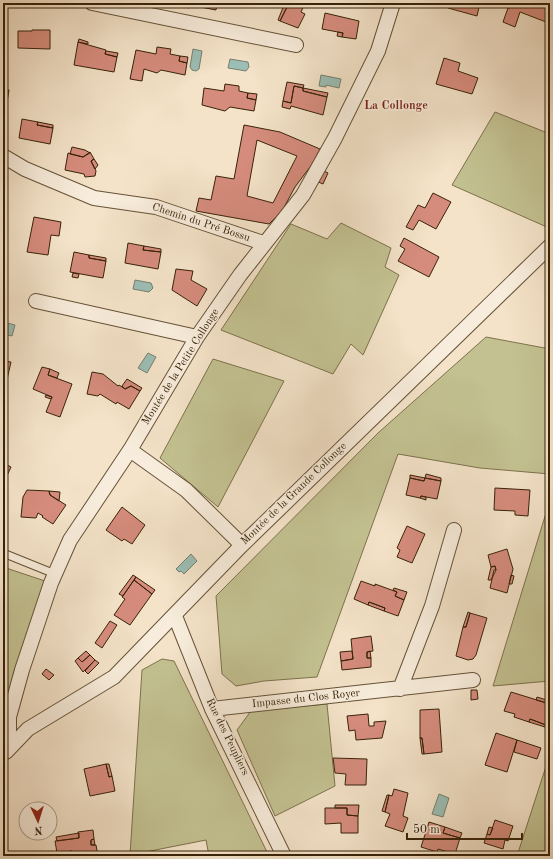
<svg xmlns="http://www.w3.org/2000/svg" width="553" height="859" viewBox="0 0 553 859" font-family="'Old Standard TT',serif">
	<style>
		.green { fill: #c3c191; stroke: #7d724c }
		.water { fill: #9cbeb5; stroke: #748070 }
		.building { fill: #d68c7d; stroke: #372208; fill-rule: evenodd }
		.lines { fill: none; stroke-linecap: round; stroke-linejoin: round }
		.service-casing { stroke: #665238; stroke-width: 9 }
		.minor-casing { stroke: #665238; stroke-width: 16 }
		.service { stroke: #f8eddc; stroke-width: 7 }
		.minor { stroke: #f8eddc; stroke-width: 14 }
		.labels { text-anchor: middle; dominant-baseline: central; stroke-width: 3; stroke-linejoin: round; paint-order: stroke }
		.street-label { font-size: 11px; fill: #372208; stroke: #f8eddc }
		.neighbourhood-label { font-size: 12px; font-weight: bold; fill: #7a1f14; stroke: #f8eddc }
	</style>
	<rect width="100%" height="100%" fill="#f4e3c9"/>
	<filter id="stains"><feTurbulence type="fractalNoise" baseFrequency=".005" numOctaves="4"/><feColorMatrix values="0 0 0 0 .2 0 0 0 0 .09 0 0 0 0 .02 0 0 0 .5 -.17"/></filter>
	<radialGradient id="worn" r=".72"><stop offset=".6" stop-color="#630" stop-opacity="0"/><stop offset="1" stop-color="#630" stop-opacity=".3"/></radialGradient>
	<path class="green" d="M495 112 550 134 549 228 452 185Z
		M341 223 391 248 385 267 399 275 363 355 351 344 333 374 221 330 291 224 327 239Z
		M486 337 550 349V474L480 468 398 454 317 677 264 681 236 686 222 674 216 596 378 433Z
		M213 359 284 381 218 507 160 458Z
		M550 500V681L493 686Z
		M3 567 51 583 3 720Z
		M162 659 174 661 267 852 265 856H209L206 840 130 855 142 670Z
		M327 704 335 786 275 816 237 730 251 711Z
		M550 754V856H517Z"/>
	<path class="water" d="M193 49 202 51 199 69 196 71 192 70 190 67Z
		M230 59 248 62 249 67 246 71 228 68Z
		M321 75 341 79 339 88 326 85V87L319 86Z
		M135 280 151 283 153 288 149 292 133 289Z
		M3 322 15 325 12 336 3 334Z
		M148 353 156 357 147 373 138 368Z
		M191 554 197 561 184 574 181 571 179 572 176 569Z
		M439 794 449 798 443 817 432 814Z"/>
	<path class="building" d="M183 3H217L216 10 190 5 189 8 183 6Z
		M285 3H305L301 12 305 14 298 28 280 21 287 7 284 5Z
		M449 3H480L477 16 448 8Z
		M512 3H550V11L546 22 520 12 515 27 503 22 508 8H510Z
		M284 5 287 7 280 21 278 20Z
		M325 13 359 21 356 39 342 37 343 33 322 29Z
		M32 30H50V49L18 48V31H32Z
		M338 32 343 33 342 37 337 36Z
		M79 39 88 42V44L78 42Z
		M78 42 106 50 105 54 117 57 114 72 74 65Z
		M157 47 171 49 170 54 180 56 179 61 187 63 185 75 161 70 157 73 144 69 142 81 130 79 136 50 156 54Z
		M106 51 118 53 117 57 105 54Z
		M180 56 188 57 187 63 179 61Z
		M444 58 460 63 458 71 478 78 472 94 436 84Z
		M287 82 304 85 303 88 294 86 291 103 283 101Z
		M225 84 239 86V91L248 93 247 98 256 100 254 111 230 107 225 111 202 105 204 88 224 91Z
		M294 86 303 88V91L327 97 323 115 291 106 290 109 282 107 283 101 291 103Z
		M303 88 328 93 327 97 303 91Z
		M3 89 9 90 5 114 3 113Z
		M248 93 257 94 256 100 247 98Z
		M22 119 38 122 37 125 53 128 50 144 19 138Z
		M38 122 53 125V128L37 125Z
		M244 125 280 132 320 149 313 163 295 187 282 211 269 224 196 211 199 198 211 200 216 176 234 179ZM257 140 297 156 273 203 247 196Z
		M72 147 85 150 90 153 83 157 70 154Z
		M90 152 94 159 91 161 96 171 95 176 85 177 84 174 65 170 68 153 83 157Z
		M94 159 98 165 95 169 91 161Z
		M322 170 328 173 323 184 316 181Z
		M433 193 451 202 436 229 419 220 413 230 406 227 418 205 425 208Z
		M34 217 61 222 59 236 51 235 48 255 27 252Z
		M404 238 439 257 429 277 398 261 405 249 400 246Z
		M128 243 144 246 143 250 161 252 158 269 125 263Z
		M144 246 161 249V252L143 250Z
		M74 252 89 255V258L106 261 103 278 70 272Z
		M89 255 106 258V261L89 258Z
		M176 269 193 271 191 280 207 289 197 306 172 290Z
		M73 273 79 274 78 278 72 277Z
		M3 361 11 362 6 384 3 383Z
		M42 367 50 369 48 375 72 384 60 417 46 412 52 397 33 389Z
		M50 369 59 373 57 378 48 375Z
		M92 372 103 374 118 386 119 385 125 389 131 386 140 391 129 409 117 402 116 404 100 394 98 396 87 394Z
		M127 379 142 388 140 391 131 386 125 389 122 386Z
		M46 395 52 397 51 399 45 397Z
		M3 463 11 467 3 484Z
		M426 474 441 478V481L425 478Z
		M410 475 425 478 424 481 410 478Z
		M410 478 424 481 425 478 441 481 437 499 421 496 420 498 406 495Z
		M495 488 530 490 528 516 515 515V511L494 510Z
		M27 490 49 491 50 495 66 505 53 524 42 517 43 516 38 513 36 518 21 517 23 497Z
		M49 491 60 492 59 501 50 495Z
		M421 496 426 497V500L420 498Z
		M122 507 145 525 132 544 124 539 122 541 106 530Z
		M407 526 425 534 412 563 397 557 400 550 397 548Z
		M507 549 513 569 507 593 490 588 494 570H496L495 566 491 567 488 555Z
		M495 566 496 570 491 580H488L491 567Z
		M133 575 136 577 123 596 119 594Z
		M511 575 514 576 512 584H509Z
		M136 577 155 590 152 594 134 580Z
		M134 580 152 594 130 625 114 615 125 599 122 597Z
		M361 581 375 586V584L397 592 395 596 404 600 398 616 384 611 385 608 369 602 368 605 354 599Z
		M394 588 407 592 404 600 395 596 397 592 393 590Z
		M369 602 385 608 384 611 368 605Z
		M468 612 470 613 466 627H463Z
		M470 613 487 618 476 655 473 659 468 660 456 656 463 627H466Z
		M110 621 117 625 102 648 95 643Z
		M371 636 373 651 367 652V658H371V667L342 670 341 661 353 659 351 639Z
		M86 651 90 655 82 662 78 658Z
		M352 651 353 659 341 661 340 652Z
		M370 651 371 658H367V652Z
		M90 655 95 660 83 672 75 661 78 658 82 662Z
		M95 660 99 663 88 674 85 671Z
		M46 669 54 675 49 680 42 674Z
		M471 690H477L478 699 471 700Z
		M511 692 550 704V712L546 725 530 719 529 722 514 717 515 714 504 711Z
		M537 697 550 701V704L536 700Z
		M439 709 442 752 424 754 422 738H420V710Z
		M368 714 369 726H374V722L386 721 382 738 356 740 355 730 349 731 347 716Z
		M530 719 546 725 545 727 529 722Z
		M496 733 517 740 507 772 485 765Z
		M420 738H422L424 754H422Z
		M517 740 541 748 537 759 514 752Z
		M333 758 367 759 366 785H345L346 774 335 773Z
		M106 764H109L112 776 109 777Z
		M106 764 109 777 112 776 115 791 90 796 84 769Z
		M394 789 408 793 403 816 408 818 403 832 385 826 390 814 385 812 389 795 392 796Z
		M387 795H389L385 812 382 811Z
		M335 805H359L358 816 347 815V808H335Z
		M325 808H347V815L358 816V833H341V823L325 824Z
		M495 820 513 826 508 841 505 840 503 849 484 843 487 834 490 835Z
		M429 822 445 827 443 833 460 838 455 854 438 849 437 852 421 847Z
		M445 827 462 833 460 838 443 833Z
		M489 827 493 828 490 835 487 834Z
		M93 830 94 839 91 840V845H96L98 856H73L72 851 57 853 55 841 79 838 78 832Z
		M79 833V838L57 841 56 837Z
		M94 839 95 845H91V840Z
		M72 851 73 856H40L57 853Z"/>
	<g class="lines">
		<defs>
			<path id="service" d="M3 553 55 574"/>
			<path id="minor" d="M92 3 296 45
				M3 156 25 169 94 198 156 207 263 243
				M36 301 197 337
				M130 450 186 490 242 545
				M175 616 212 709 284 856
				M400 689 432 606 454 530
				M212 709 473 680
				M9 748V717L22 670 51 583 70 540 130 450 197 337 240 275 303 195 335 138 378 51 393 3
				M6 752 28 729 114 677 242 545 550 246"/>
		</defs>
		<use href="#service" class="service-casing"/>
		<use href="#minor" class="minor-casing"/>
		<use href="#service" class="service"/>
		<use href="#minor" class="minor"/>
	</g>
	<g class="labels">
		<g class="street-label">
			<text transform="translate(201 223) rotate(18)">Chemin du Pré Bossu</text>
			<text transform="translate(181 367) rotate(-58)">Montée de la Petite Collonge</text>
			<text transform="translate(294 494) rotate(-44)">Montée de la Grande Collonge</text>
			<text transform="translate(306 699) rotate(-6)">Impasse du Clos Royer</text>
			<text transform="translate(227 737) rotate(64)">Rue des Peupliers</text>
		</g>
		<g class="neighbourhood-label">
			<text x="396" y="106">La Collonge</text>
		</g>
	</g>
	<rect width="553" height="859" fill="none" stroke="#f4e3c9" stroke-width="16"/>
	<rect x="4" y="4" width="545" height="851" fill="none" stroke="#372208" stroke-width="2"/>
	<rect x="8" y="8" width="537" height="843" fill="none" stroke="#372208"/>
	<g transform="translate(38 821) rotate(176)"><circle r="19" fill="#f8eddc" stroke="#ab9c87"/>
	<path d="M0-3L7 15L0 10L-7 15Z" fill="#8f2418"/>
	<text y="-6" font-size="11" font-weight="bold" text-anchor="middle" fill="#372208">N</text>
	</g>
	<path d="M407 833v6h115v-6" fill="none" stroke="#372208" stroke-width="2"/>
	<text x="413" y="833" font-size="12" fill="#372208" stroke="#f8eddc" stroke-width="3" paint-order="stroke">50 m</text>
	<rect width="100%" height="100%" filter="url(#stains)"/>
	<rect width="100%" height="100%" fill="url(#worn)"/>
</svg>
